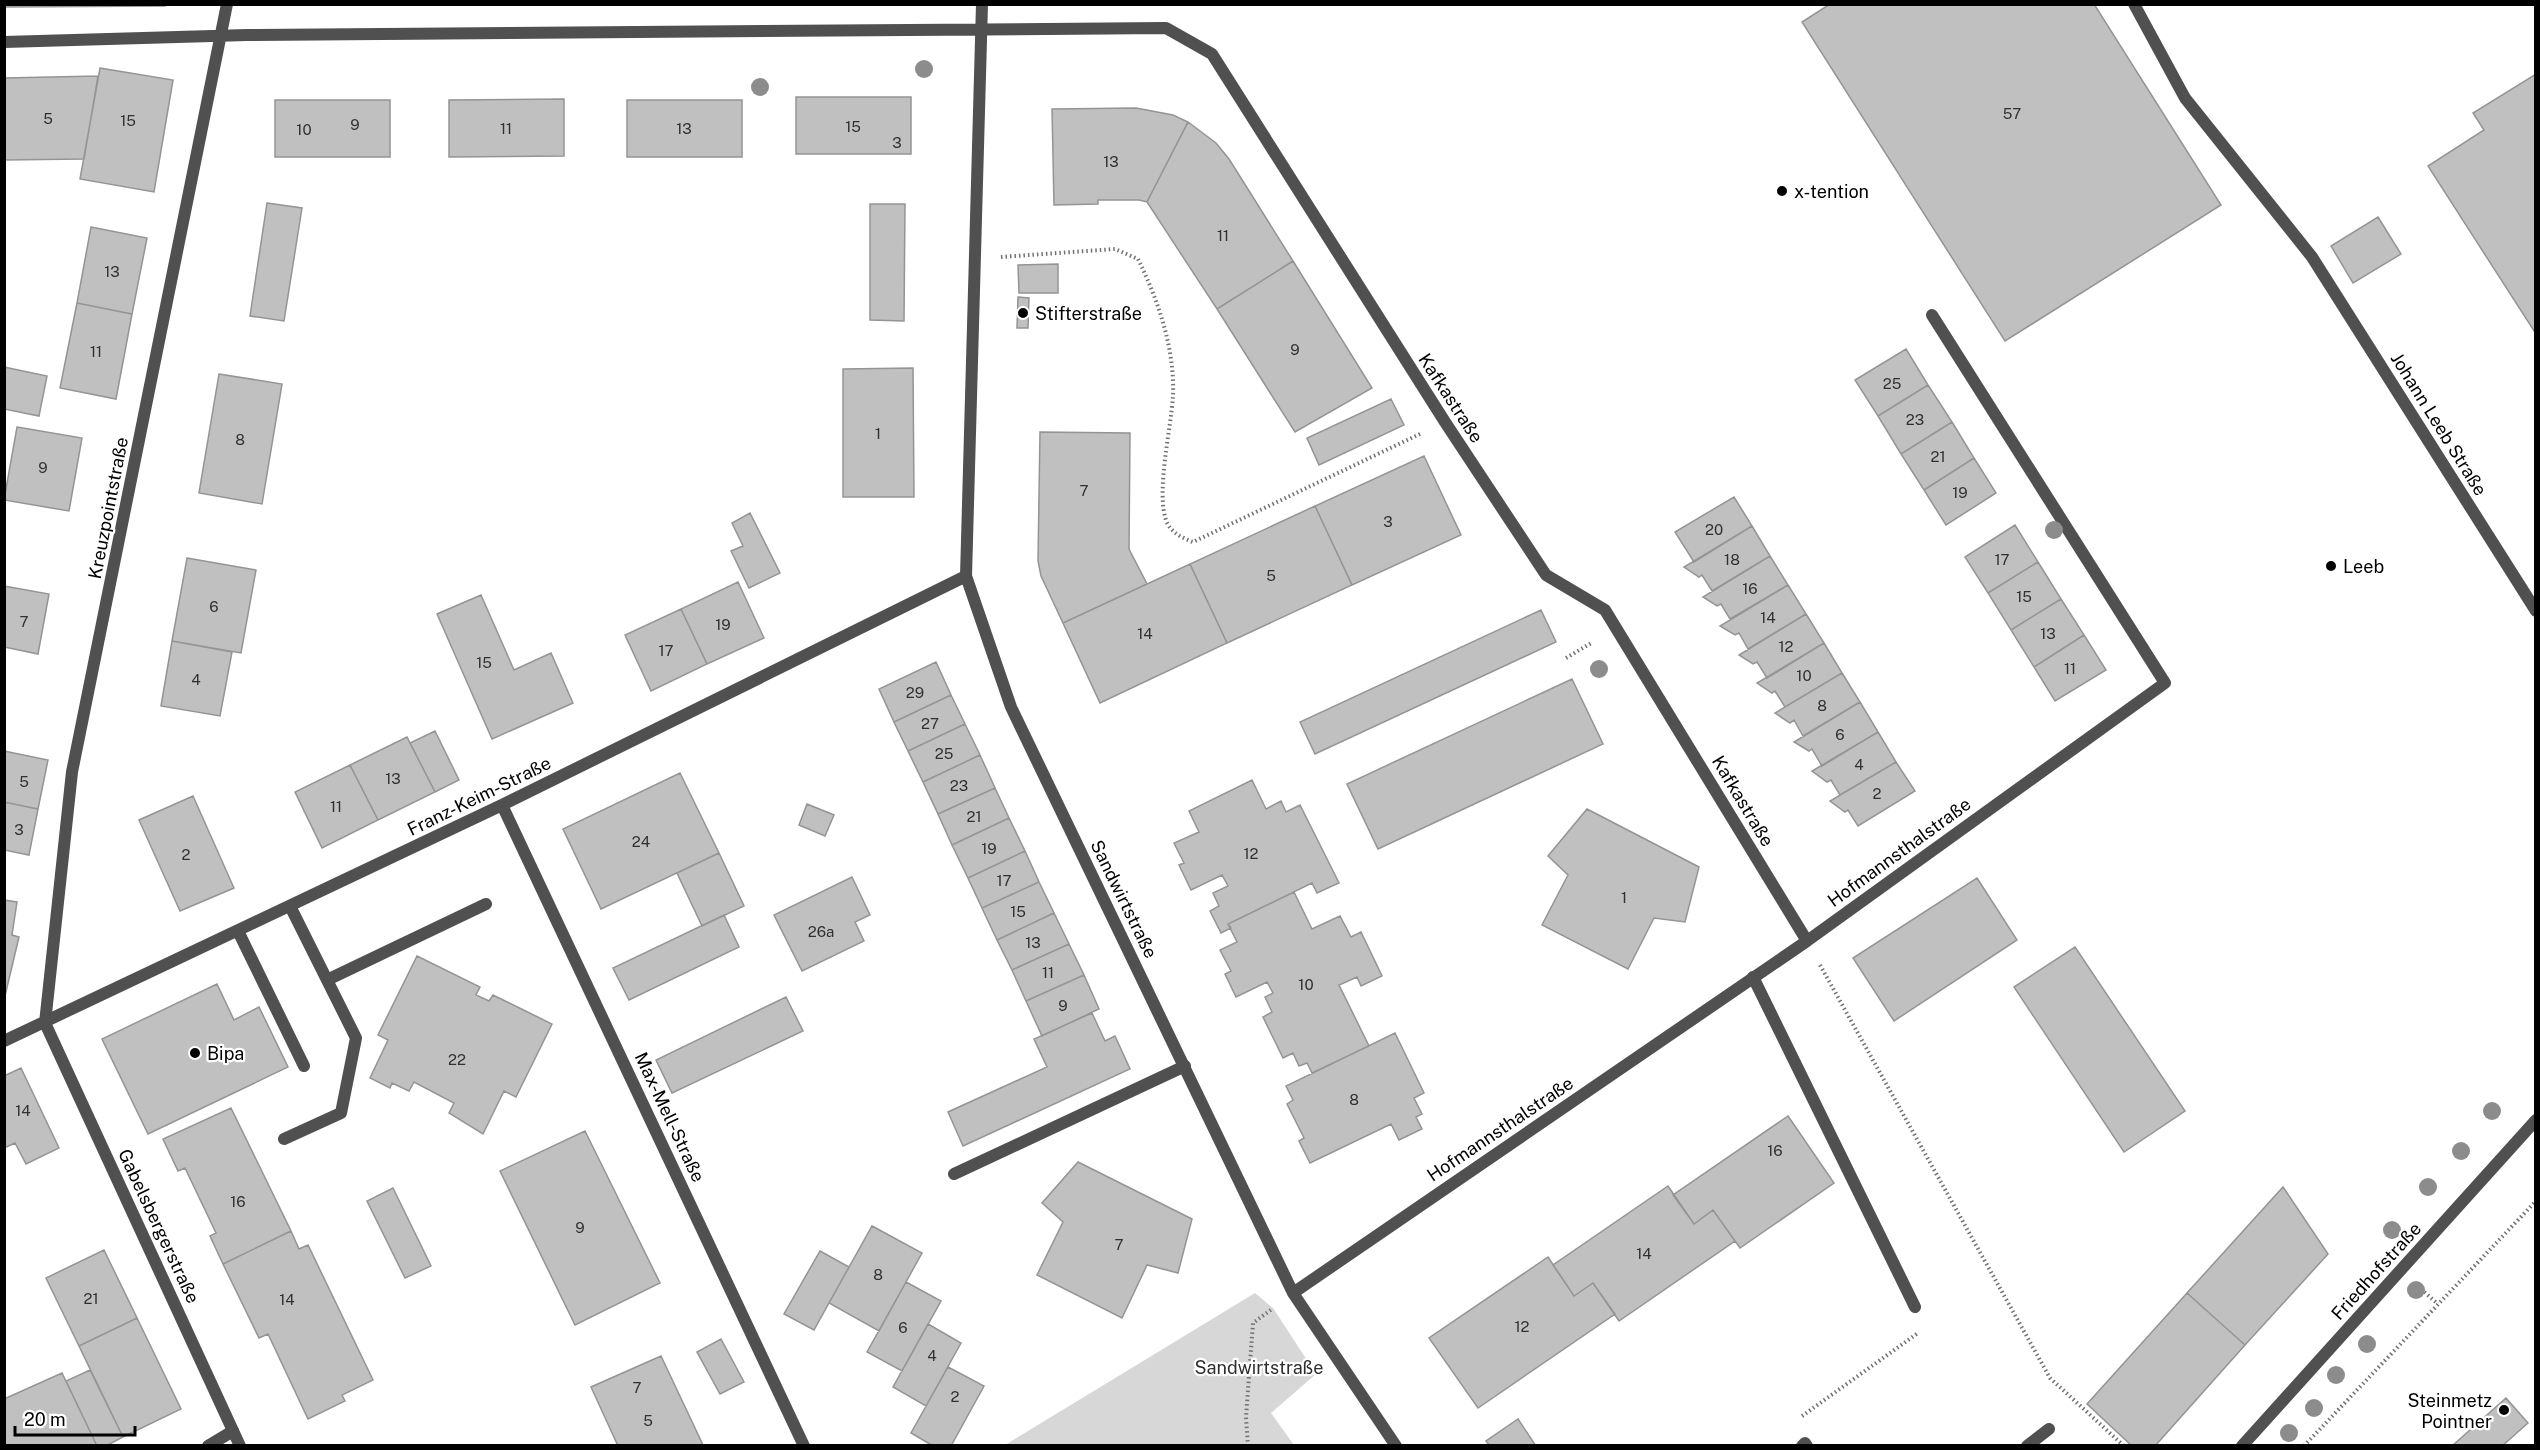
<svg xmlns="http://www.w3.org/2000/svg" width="2540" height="1450" viewBox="0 0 2540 1450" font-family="'Public Sans',sans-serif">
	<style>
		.green { fill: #d7d7d7 }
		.building { fill: #c0c0c0; stroke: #949494; stroke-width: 1.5 }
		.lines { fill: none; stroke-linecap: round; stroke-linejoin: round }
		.path { stroke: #727272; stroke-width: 4; stroke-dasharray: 1.5 3; stroke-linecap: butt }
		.service { stroke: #505050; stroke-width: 12 }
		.minor { stroke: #505050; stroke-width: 12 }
		.tertiary { stroke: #505050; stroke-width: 12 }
		.tree { fill: #8c8c8c }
		.poi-dot { fill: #000; stroke: #fff; stroke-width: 2 }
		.labels { text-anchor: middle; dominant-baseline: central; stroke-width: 4.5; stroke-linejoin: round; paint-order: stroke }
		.number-label { font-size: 15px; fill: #303030 }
		.poi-label { font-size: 18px; fill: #000; stroke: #fff; text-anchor: start }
		.street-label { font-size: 18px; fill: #000; stroke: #fff }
		.park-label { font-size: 18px; fill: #2e2e2e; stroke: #fff }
	</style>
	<rect width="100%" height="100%" fill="#fff"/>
	<path class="green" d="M1255 1293 1273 1308 1316 1374 1271 1413 1294 1445H1005Z"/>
	<path class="building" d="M4 4H165V6L4 7Z
		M1830 4H2094L2221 205 2005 341 1802 22Z
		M100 68 173 80 154 192 80 179Z
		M2536 74V334L2428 166 2484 130 2473 113Z
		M98 76 84 159 4 160V78Z
		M796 97H911V154H796Z
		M564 99V156L449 157V100Z
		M275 100H390V157H275Z
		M627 100H742V157H627Z
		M1136 108 1173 115 1188 122 1147 202 1139 200H1098V204L1054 205 1052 109Z
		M1188 122 1216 143 1229 159 1293 261 1217 309 1147 202Z
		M267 203 302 208 284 321 250 316Z
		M870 204H905L904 321 870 320Z
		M2378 217 2401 254 2353 283 2331 246Z
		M91 227 147 238 132 314 77 303Z
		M1293 261 1372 388 1295 432 1217 309Z
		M1058 264V293H1019L1018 265Z
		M1018 297 1029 298 1028 328H1017Z
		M77 303 132 314 116 399 60 388Z
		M1906 349 1928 385 1878 416 1855 380Z
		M4 367 47 376 39 416 4 409Z
		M913 368 914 497H843V369Z
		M219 374 282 384 262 504 199 493Z
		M1928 385 1952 422 1901 454 1878 416Z
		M1391 399 1404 425 1319 465 1307 438Z
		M1952 422 1974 458 1924 490 1901 454Z
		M17 427 82 438 69 511 4 500Z
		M1040 432 1130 433 1129 549 1147 584 1063 623 1041 576 1038 561Z
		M1424 456 1461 535 1352 585 1315 506Z
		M1974 458 1996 493 1946 525 1924 490Z
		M1734 497 1752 526 1694 562 1675 532Z
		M1315 506 1352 585 1227 643 1190 564Z
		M750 513 780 573 749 588 731 551 743 546 732 523Z
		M2015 525 2038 562 1988 593 1965 557Z
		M1752 526 1770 556 1712 591 1702 575 1699 577 1684 567Z
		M1770 556 1788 585 1730 619 1721 604 1717 606 1703 597Z
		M187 558 256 570 241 653 172 641Z
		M2038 562 2061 599 2011 630 1988 593Z
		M1190 564 1227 643 1100 703 1063 623Z
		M738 582 764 638 707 664 681 609Z
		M1788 585 1806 614 1748 649 1739 633 1735 635 1720 626Z
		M4 586 49 594 38 654 4 647Z
		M481 595 514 670 551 653 573 703 492 739 437 614Z
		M2061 599 2084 635 2034 667 2011 630Z
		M681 609 707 664 651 691 625 635Z
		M1541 610 1556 642 1315 754 1300 722Z
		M1806 614 1824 643 1767 678 1757 662 1753 664 1739 655Z
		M2084 635 2106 670 2055 701 2034 667Z
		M172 641 232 652 220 716 161 706Z
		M1824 643 1842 673 1785 707 1775 691 1772 693 1757 683Z
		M936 662 951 695 894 722 879 689Z
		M1842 673 1860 702 1803 736 1794 720 1790 723 1775 713Z
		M1572 679 1603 744 1378 849 1347 784Z
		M951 695 965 724 908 751 894 722Z
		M1860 702 1878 732 1822 766 1812 749 1809 751 1794 742Z
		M965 724 980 755 923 782 908 751Z
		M435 731 459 780 435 792 410 743Z
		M1878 732 1896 762 1840 795 1831 780 1827 782 1812 771Z
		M407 737 435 792 378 820 350 765Z
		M4 751 48 760 38 809 4 802Z
		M980 755 995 788 938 814 923 782Z
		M1896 762 1915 791 1858 826 1848 810 1845 812 1830 801Z
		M350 765 378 820 322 848 295 792Z
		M680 773 719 853 601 909 563 829Z
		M1252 780 1266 809 1281 801 1286 812 1300 805 1339 883 1317 893 1312 883 1228 924 1231 928 1221 933 1210 911 1219 906 1213 893 1228 886 1222 875 1191 890 1179 865 1184 863 1174 843 1199 832 1189 811Z
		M995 788 1009 818 952 845 938 814Z
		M193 796 234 888 180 911 139 820Z
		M4 802 38 809 29 855 4 850Z
		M807 804 834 815 825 836 799 825Z
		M1587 809 1699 867 1685 922 1654 918 1628 969 1542 925 1568 875 1548 856Z
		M1009 818 1025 851 968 878 952 845Z
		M1025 851 1039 882 982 908 968 878Z
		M719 853 744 906 702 926 677 873Z
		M852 877 870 915 855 922 864 941 802 971 774 915Z
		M1977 878 2017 940 1894 1021 1853 958Z
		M1039 882 1054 913 997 940 982 908Z
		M1294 892 1312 929 1340 916 1351 937 1361 932 1382 976 1361 986 1357 977 1339 985 1369 1046 1312 1073 1307 1063 1299 1066 1293 1053 1283 1058 1263 1017 1272 1012 1265 997 1273 993 1267 982 1236 997 1225 974 1231 971 1220 950 1237 942 1228 924Z
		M4 900 17 902 12 935 19 937 4 1000Z
		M1054 913 1069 944 1012 970 997 940Z
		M724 915 739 947 629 1000 613 968Z
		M1069 944 1084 975 1026 1001 1012 970Z
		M2075 947 2185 1111 2124 1152 2014 987Z
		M417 956 480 987 476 995 489 1001 493 995 552 1024 516 1097 504 1091 483 1134 449 1113 454 1103 414 1082 409 1091 392 1083 390 1088 370 1078 388 1040 378 1035Z
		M1084 975 1099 1009 1042 1036 1026 1001Z
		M217 984 234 1020 259 1007 288 1067 148 1134 102 1039Z
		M786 997 803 1031 672 1093 656 1060Z
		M1092 1013 1105 1041 1115 1036 1130 1069 963 1146 948 1112 1047 1067 1034 1039Z
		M1395 1033 1424 1093 1414 1098 1422 1114 1416 1117 1422 1129 1399 1140 1391 1124 1310 1163 1299 1141 1304 1138 1287 1104 1293 1100 1286 1086Z
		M21 1068 59 1148 26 1164 15 1143 4 1148V1076Z
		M231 1108 291 1231 223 1264 210 1236 216 1233 185 1168 178 1171 163 1139Z
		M1788 1116 1834 1183 1740 1248 1713 1210 1694 1224 1673 1195Z
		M585 1131 660 1283 575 1325 500 1171Z
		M1078 1162 1192 1219 1178 1273 1147 1265 1122 1318 1037 1275 1063 1222 1042 1203Z
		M1668 1186 1694 1224 1713 1210 1735 1241 1619 1321 1593 1283 1574 1296 1553 1265Z
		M2283 1187 2328 1254 2245 1345 2187 1293Z
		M393 1188 431 1266 405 1278 367 1201Z
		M872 1226 922 1253 879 1331 829 1303Z
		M291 1231 299 1249 308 1245 373 1380 342 1395 345 1401 308 1419 268 1334 259 1338 223 1264Z
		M104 1250 137 1318 79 1346 46 1278Z
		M820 1251 849 1267 814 1330 784 1314Z
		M1548 1257 1574 1296 1593 1283 1615 1314 1478 1408 1429 1338Z
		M906 1282 941 1301 902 1371 867 1352Z
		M2187 1293 2245 1345 2155 1446H2132L2087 1404Z
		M137 1318 181 1409 123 1437 79 1346Z
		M928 1324 961 1343 926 1406 893 1387Z
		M721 1339 744 1382 720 1394 697 1352Z
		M661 1356 703 1445 618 1446 591 1387Z
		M948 1367 984 1386 951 1446H933L911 1433Z
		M90 1370 123 1437 106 1446H97L66 1381Z
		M62 1373 97 1446H4V1399Z
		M2506 1398 2528 1423 2502 1446H2452Z
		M1518 1419 1536 1446H1490L1486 1441Z"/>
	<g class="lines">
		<path class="path" d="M1001 257 1115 249 1138 259C1158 300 1175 349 1173 396 1171 429 1156 491 1166 520 1170 532 1182 538 1193 542L1422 433
			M1566 658 1593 642
			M1820 965 2050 1378 2124 1446
			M2421 1289 2438 1304
			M1802 1416 1918 1333
			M1248 1446 1246 1417 1253 1323 1272 1309
			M2304 1446 2536 1201"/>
		<path class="service" d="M2134 4 2185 98 2312 257 2536 611
			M238 931 304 1066
			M1753 977 1915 1307
			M327 980 486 904
			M284 1139 341 1113 356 1038 290 906
			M954 1174 1185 1066
			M208 1446 233 1431
			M1802 1446 1805 1443 1807 1446
			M2027 1446 2049 1429"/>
		<path class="minor" d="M227 4 72 772 45 1023 240 1446
			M982 4 966 576 1011 707 1293 1293 1396 1446
			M4 42 247 35 1166 28 1212 54 1445 422 1546 575 1605 610 1807 941
			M502 805 804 1446
			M4 1041 502 805 966 576
			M1293 1293 1807 941 2165 683 1932 315"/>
		<path class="tertiary" d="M2242 1446 2536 1120"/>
	</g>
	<g class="tree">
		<circle cx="924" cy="69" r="9"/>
		<circle cx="760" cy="87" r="9"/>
		<circle cx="2054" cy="530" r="9"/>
		<circle cx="1599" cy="669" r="9"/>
		<circle cx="2492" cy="1111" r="9"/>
		<circle cx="2461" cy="1151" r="9"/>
		<circle cx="2428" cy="1187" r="9"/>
		<circle cx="2392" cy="1230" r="9"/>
		<circle cx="2416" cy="1290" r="9"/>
		<circle cx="2367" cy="1344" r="9"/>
		<circle cx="2336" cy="1375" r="9"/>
		<circle cx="2314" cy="1408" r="9"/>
		<circle cx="2289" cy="1433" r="9"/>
	</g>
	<g class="poi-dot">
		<circle cx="1782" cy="191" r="6"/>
		<circle cx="1023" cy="313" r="6"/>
		<circle cx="2331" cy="566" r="6"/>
		<circle cx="195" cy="1053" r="6"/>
		<circle cx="2504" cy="1410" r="6"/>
	</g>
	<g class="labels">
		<g class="number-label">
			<text x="2012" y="113">57</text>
			<text x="48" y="118">5</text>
			<text x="128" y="120">15</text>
			<text x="355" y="124">9</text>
			<text x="853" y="126">15</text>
			<text x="506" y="128">11</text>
			<text x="684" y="128">13</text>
			<text x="304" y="129">10</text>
			<text x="897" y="142">3</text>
			<text x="1111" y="161">13</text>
			<text x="1223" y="235">11</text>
			<text x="112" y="271">13</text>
			<text x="1295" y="349">9</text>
			<text x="96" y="351">11</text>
			<text x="1892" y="383">25</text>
			<text x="1915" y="419">23</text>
			<text x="878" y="433">1</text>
			<text x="240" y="439">8</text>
			<text x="1938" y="456">21</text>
			<text x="43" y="467">9</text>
			<text x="1084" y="490">7</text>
			<text x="1960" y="492">19</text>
			<text x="1388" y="521">3</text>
			<text x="1714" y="529">20</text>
			<text x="1732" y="559">18</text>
			<text x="2002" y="559">17</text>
			<text x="1271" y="575">5</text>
			<text x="1750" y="588">16</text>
			<text x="2024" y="596">15</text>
			<text x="214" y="606">6</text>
			<text x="1768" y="617">14</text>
			<text x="24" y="621">7</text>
			<text x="723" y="624">19</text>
			<text x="1145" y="633">14</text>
			<text x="2048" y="633">13</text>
			<text x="1786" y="646">12</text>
			<text x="666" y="650">17</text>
			<text x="484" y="662">15</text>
			<text x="2070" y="668">11</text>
			<text x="1804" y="675">10</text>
			<text x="196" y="679">4</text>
			<text x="915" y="692">29</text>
			<text x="1822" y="705">8</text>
			<text x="930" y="723">27</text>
			<text x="1840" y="734">6</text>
			<text x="944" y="753">25</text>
			<text x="1859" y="764">4</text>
			<text x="393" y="778">13</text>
			<text x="24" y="781">5</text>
			<text x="959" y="785">23</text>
			<text x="1877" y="793">2</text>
			<text x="336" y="806">11</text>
			<text x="974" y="816">21</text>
			<text x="19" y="829">3</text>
			<text x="641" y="841">24</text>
			<text x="989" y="848">19</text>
			<text x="1251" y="853">12</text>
			<text x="186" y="854">2</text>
			<text x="1004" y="880">17</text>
			<text x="1624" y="897">1</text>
			<text x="1018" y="911">15</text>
			<text x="821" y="931">26a</text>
			<text x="1033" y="942">13</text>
			<text x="1048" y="972">11</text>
			<text x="1306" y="984">10</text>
			<text x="1063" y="1005">9</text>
			<text x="457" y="1059">22</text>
			<text x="1354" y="1099">8</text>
			<text x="23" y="1110">14</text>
			<text x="1775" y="1150">16</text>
			<text x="238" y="1201">16</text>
			<text x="580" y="1227">9</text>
			<text x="1119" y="1244">7</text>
			<text x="1644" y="1253">14</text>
			<text x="878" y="1274">8</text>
			<text x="91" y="1298">21</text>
			<text x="287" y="1299">14</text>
			<text x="1522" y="1326">12</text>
			<text x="903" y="1327">6</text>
			<text x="932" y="1355">4</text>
			<text x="637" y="1387">7</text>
			<text x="955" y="1396">2</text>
			<text x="648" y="1420">5</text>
		</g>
		<g class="poi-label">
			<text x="1794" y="191">x-tention</text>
			<text x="1035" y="313">Stifterstraße</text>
			<text x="2343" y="566">Leeb</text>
			<text x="207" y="1053">Bipa</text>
			<text x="2492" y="1400" text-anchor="end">Steinmetz<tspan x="2492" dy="21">Pointner</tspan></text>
		</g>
		<g class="street-label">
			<text transform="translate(1451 398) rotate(57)">Kafkastraße</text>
			<text transform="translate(2439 424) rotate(58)">Johann Leeb Straße</text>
			<text transform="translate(108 508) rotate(-79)">Kreuzpointstraße</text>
			<text transform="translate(479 796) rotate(-26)">Franz-Keim-Straße</text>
			<text transform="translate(1743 801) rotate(59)">Kafkastraße</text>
			<text transform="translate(1899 852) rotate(-36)">Hofmannsthalstraße</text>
			<text transform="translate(1124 899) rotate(64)">Sandwirtstraße</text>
			<text transform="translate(670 1117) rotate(65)">Max-Mell-Straße</text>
			<text transform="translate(1500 1129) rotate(-34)">Hofmannsthalstraße</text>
			<text transform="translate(159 1226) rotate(65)">Gabelsbergerstraße</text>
			<text transform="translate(2376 1271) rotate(-48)">Friedhofstraße</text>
		</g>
		<g class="park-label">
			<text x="1259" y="1367">Sandwirtstraße</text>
		</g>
	</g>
	<rect width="2540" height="1450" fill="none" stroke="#000000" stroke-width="12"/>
	<path d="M15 1426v9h120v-9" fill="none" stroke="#000000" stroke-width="3"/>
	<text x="24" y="1426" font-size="18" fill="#000000" stroke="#ffffff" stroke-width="4.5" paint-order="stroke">20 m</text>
</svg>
